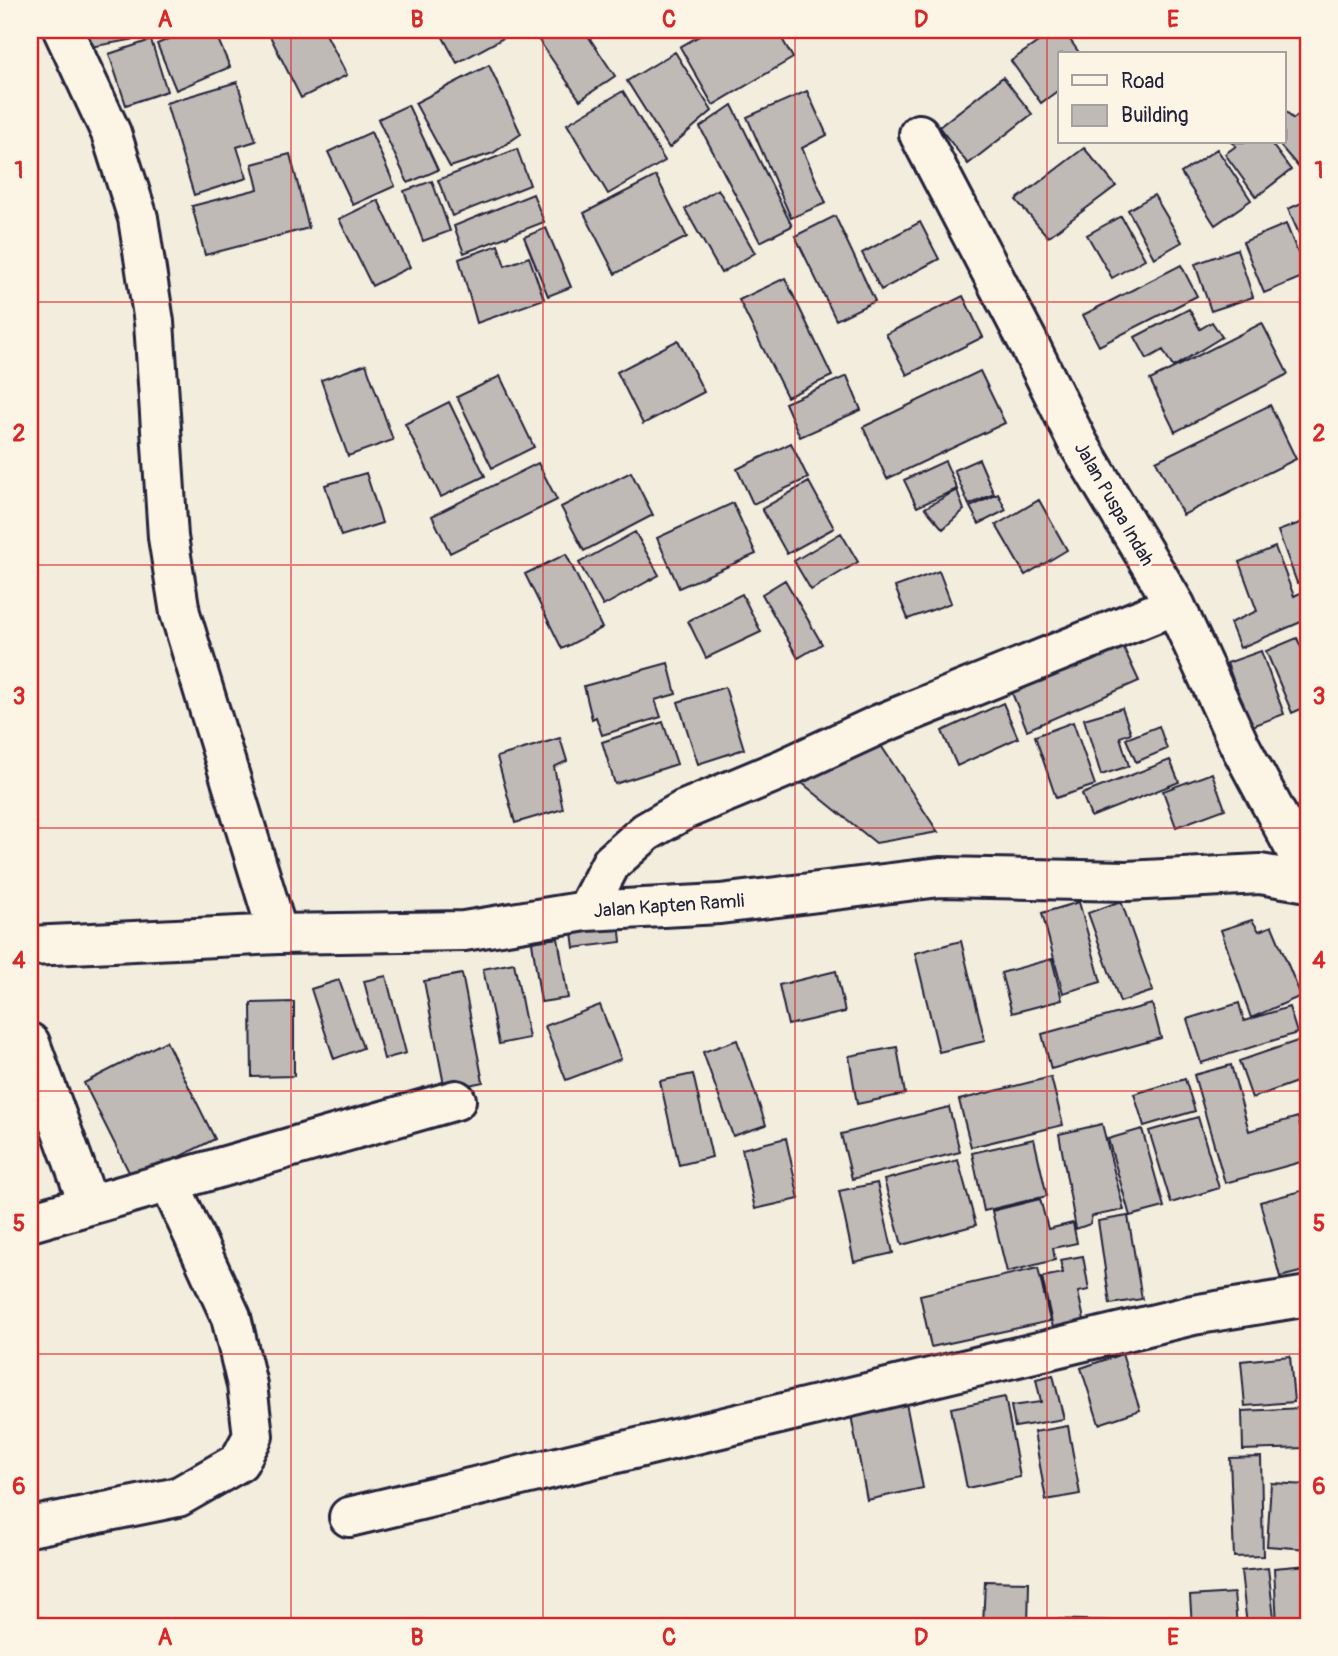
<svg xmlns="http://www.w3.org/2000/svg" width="1338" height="1656" viewBox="0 0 1338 1656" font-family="Pangolin,sans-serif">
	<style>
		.building { fill: #bfbab6; stroke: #22223b; stroke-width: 2 }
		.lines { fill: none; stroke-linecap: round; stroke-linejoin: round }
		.minor-casing { stroke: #22223b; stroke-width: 44 }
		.minor { stroke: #fcf5e5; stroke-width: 38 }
		.grid { fill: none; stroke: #d62828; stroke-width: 2; stroke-opacity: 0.55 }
		.labels { text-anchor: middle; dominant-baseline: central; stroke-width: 6; stroke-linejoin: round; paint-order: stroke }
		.street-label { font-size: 19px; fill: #22223b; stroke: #fcf5e5 }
		.neatline { fill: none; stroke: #d62828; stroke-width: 2.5 }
		.grid-label { font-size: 23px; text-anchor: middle; font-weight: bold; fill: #d62828 }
	</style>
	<rect width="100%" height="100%" fill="#f3edde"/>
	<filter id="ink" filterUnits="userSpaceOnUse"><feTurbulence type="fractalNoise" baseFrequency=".0143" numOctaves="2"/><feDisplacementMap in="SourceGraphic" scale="14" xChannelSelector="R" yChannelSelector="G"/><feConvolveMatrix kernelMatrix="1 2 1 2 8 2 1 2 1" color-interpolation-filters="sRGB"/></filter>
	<g filter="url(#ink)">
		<path class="building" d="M82 30H133L136 39 90 47Z
			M136 30H171L138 38Z
			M190 30H214L230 67 176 90 157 44Z
			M267 30H324L347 75 301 98Z
			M439 30H511L513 33 457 63Z
			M551 30H584L615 76 580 100 538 39Z
			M710 30H777L793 58 713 105 680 47Z
			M1055 30H1063L1080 54H1060V89L1041 103 1011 61Z
			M151 40 167 91 126 105 109 54Z
			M675 52 712 111 669 148 627 81Z
			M489 65 521 134 493 153 450 167 415 103Z
			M1003 77 1032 114 968 164 939 127Z
			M237 82 256 141 237 147 247 178 194 195 166 103Z
			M623 91 665 161 608 194 567 124Z
			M807 91 827 135 802 148 826 203 791 218 747 117Z
			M408 105 438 170 408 183 378 119Z
			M732 105 792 226 760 242 700 127Z
			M1284 109 1293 119 1304 110 1308 114V174L1306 176 1277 142H1284Z
			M371 132 395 186 353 205 328 152Z
			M1231 142H1270L1291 170 1256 197 1225 154 1236 146Z
			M1084 148 1116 186 1048 237 1016 200Z
			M517 149 530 185 452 216 438 180Z
			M1217 149 1251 200 1215 225 1181 173Z
			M290 154 309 228 205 255 192 206 258 189 252 164Z
			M656 176 687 237 615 274 584 213Z
			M432 181 450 231 423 241 404 191Z
			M718 189 755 253 721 273 685 209Z
			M533 194 544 222 464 253 454 226Z
			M1154 195 1182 242 1154 258 1128 210Z
			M378 200 410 267 372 286 339 219Z
			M1308 200V254L1288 209Z
			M835 216 875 301 836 320 795 236Z
			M1121 216 1145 259 1112 278 1087 235Z
			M920 222 939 259 881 290 862 253Z
			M1286 224 1307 275 1264 293 1243 242Z
			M546 228 571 287 548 296 524 237Z
			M498 245 505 266 529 257 544 299 477 323 459 259Z
			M1237 249 1253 297 1211 311 1195 264Z
			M1181 265 1197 296 1099 346 1083 315Z
			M785 278 832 376 787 397 739 300Z
			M963 296 983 337 907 375 886 334Z
			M1189 309 1200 329 1212 322 1222 337 1173 367 1163 350 1147 359 1135 337Z
			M1262 323 1288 374 1175 432 1150 380Z
			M678 340 704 392 643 424 617 372Z
			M366 364 393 440 348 456 321 380Z
			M980 371 1005 423 887 479 863 427Z
			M500 376 534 447 492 468 457 397Z
			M847 376 861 410 800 437 785 403Z
			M449 402 485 476 441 497 405 424Z
			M1270 405 1296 459 1183 515 1156 461Z
			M791 443 808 478 753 504 737 469Z
			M979 459 994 494 969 505 954 470Z
			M945 461 957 489 917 507 904 480Z
			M538 463 557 500 450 553 432 516Z
			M631 472 653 515 584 551 561 507Z
			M366 473 382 523 341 536 325 485Z
			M809 482 834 528 787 554 762 509Z
			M957 490 964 510 943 529 925 508Z
			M998 494 1006 510 979 524 970 507Z
			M1039 500 1067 550 1025 575 996 525Z
			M733 503 756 554 679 588 657 538Z
			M1308 520V579L1297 583 1278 531Z
			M635 532 659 575 603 606 579 563Z
			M841 533 858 562 811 590 794 561Z
			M1275 547 1294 596 1308 589V619L1240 648 1230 623 1257 611 1239 562Z
			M566 554 602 628 562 649 525 574Z
			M939 571 951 603 908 619 895 587Z
			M785 580 822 644 798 658 762 594Z
			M742 594 761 632 706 658 688 621Z
			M1297 638 1308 663V706L1292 713 1266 651Z
			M1120 640 1139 681 1027 730 1010 688Z
			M1261 651 1284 714 1250 727 1227 663Z
			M668 663 676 694 655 700 661 717 602 735 596 717 592 719 584 686Z
			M725 687 744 749 698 764 678 702Z
			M1003 703 1018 738 957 766 942 731Z
			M1122 708 1131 733 1120 737 1129 766 1101 775 1084 719Z
			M663 722 677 764 615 784 602 742Z
			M1073 722 1095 785 1056 798 1035 736Z
			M1159 726 1167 749 1136 762 1126 739Z
			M560 738 567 761 554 767 563 809 515 823 497 757Z
			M878 741 938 832 876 843 802 783Z
			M1170 760 1179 782 1091 817 1082 794Z
			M1212 773 1225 809 1176 827 1163 791Z
			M1121 901 1153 991 1120 1002 1088 913Z
			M1079 902 1101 982 1063 993 1042 913Z
			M618 911 621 942 574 948 570 916Z
			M1252 920 1259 931 1272 926 1301 996 1251 1018 1221 930Z
			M558 938 568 998 541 1002 532 942Z
			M961 941 985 1041 939 1052 915 953Z
			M1052 959 1062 1000 1012 1013 1001 973Z
			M514 963 529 1038 499 1044 483 969Z
			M836 971 845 1012 788 1025 779 985Z
			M462 974 483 1082 445 1090 424 981Z
			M386 976 406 1053 384 1059 364 981Z
			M339 980 363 1048 334 1059 311 989Z
			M294 1002V1076L252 1077 251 1003Z
			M1239 1003 1244 1021 1289 1007 1297 1033 1201 1063 1187 1019Z
			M1152 1004 1161 1038 1051 1069 1042 1034Z
			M600 1005 621 1059 566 1080 545 1026Z
			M1306 1038 1308 1046V1078L1252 1098 1239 1061Z
			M737 1040 766 1125 733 1136 703 1052Z
			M166 1041 215 1139 133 1180 84 1083Z
			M897 1047 905 1094 857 1104 849 1056Z
			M1231 1065 1249 1131 1298 1117 1308 1160 1225 1183 1194 1075Z
			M693 1074 712 1157 679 1165 660 1081Z
			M1051 1077 1063 1125 971 1147 959 1100Z
			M1185 1079 1195 1111 1144 1126 1134 1094Z
			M949 1107 960 1152 852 1179 841 1134Z
			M1198 1117 1219 1188 1171 1203 1149 1131Z
			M1102 1124 1124 1210 1092 1216 1090 1224 1076 1229 1059 1134Z
			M1142 1129 1164 1207 1130 1216 1108 1139Z
			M786 1138 799 1199 755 1209 742 1149Z
			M1034 1139 1047 1196 984 1211 972 1153Z
			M958 1160 976 1225 902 1245 884 1180Z
			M877 1183 893 1253 854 1262 839 1191Z
			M1308 1189V1270L1280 1277 1260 1202Z
			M1040 1199 1048 1229 1073 1223 1077 1243 1053 1248 1055 1260 1007 1272 992 1211Z
			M1128 1216 1142 1299 1110 1304 1098 1221Z
			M1083 1256 1089 1290 1078 1292 1088 1338 1057 1346 1042 1277 1063 1273 1060 1260Z
			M1038 1268 1050 1321 931 1347 920 1295Z
			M1122 1354 1140 1410 1099 1424 1081 1368Z
			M1290 1356 1294 1402 1245 1406 1241 1361Z
			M1053 1375 1064 1419 1015 1427 1011 1406 1041 1402 1036 1379Z
			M903 1388 923 1488 867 1500 848 1399Z
			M1005 1397 1020 1477 967 1488 951 1408Z
			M1303 1408 1305 1448 1243 1450 1242 1411Z
			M1068 1426 1080 1494 1046 1500 1034 1432Z
			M1261 1457 1263 1556 1234 1557 1230 1458Z
			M1271 1483 1308 1485V1549L1267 1546Z
			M1308 1565V1626H1277L1274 1568Z
			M1268 1568 1275 1626H1247L1241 1571Z
			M985 1581 1029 1582 1028 1626H983Z
			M1234 1593 1237 1626H1192L1190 1596Z
			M1046 1619 1117 1621V1626H1046Z"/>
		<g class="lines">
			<defs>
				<path id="minor" d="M63 30 111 133 138 218 154 322 168 537 180 613 278 934
					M919 134 1027 340 1078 443 1175 605 1238 742 1308 873
					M586 911 611 863 646 832 684 810 785 768 880 724 1175 605
					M30 946 278 934 464 931 586 911 720 904 940 877 1127 881 1260 874 1308 882
					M30 1043 89 1205
					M30 1222 456 1100
					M349 1517 1193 1315 1308 1296
					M30 1527 178 1497 239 1462 253 1436 247 1385 231 1317 169 1182"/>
			</defs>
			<use href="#minor" class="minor-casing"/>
			<use href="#minor" class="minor"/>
		</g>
	</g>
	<path class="grid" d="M291 30V1626M543 30V1626M795 30V1626M1047 30V1626M30 302H1308M30 565H1308M30 828H1308M30 1091H1308M30 1354H1308"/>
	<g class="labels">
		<g class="street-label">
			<text transform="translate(1114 504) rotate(60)">Jalan Puspa Indah</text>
			<text transform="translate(669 906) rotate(-4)">Jalan Kapten Ramli</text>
		</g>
	</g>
	<rect width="1338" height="1656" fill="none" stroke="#fcf5e5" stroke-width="77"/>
	<rect x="1058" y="52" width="228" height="91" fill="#fcf5e5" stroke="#a5a1a1" stroke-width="2"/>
	<rect x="1072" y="75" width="35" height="10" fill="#fcf5e5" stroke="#a5a1a1" stroke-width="2"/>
	<text x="1121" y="88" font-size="21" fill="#22223b">Road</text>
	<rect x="1072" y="105" width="35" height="21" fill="#bfbab6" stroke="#a5a1a1" stroke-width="2"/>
	<text x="1121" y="122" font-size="21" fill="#22223b">Building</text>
	<rect x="38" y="38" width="1262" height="1580" class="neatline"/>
	<g class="grid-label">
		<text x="165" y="27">A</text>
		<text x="417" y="27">B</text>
		<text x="669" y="27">C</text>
		<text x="921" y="27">D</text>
		<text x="1173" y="27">E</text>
		<text x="19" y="178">1</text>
		<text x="1319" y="178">1</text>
		<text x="19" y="441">2</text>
		<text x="1319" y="441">2</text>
		<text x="19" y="704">3</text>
		<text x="1319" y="704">3</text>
		<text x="19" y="968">4</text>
		<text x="1319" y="968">4</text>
		<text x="19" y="1231">5</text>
		<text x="1319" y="1231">5</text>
		<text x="19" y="1494">6</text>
		<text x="1319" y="1494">6</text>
		<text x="165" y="1645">A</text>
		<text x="417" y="1645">B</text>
		<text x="669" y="1645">C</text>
		<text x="921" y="1645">D</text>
		<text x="1173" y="1645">E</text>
	</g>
</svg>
